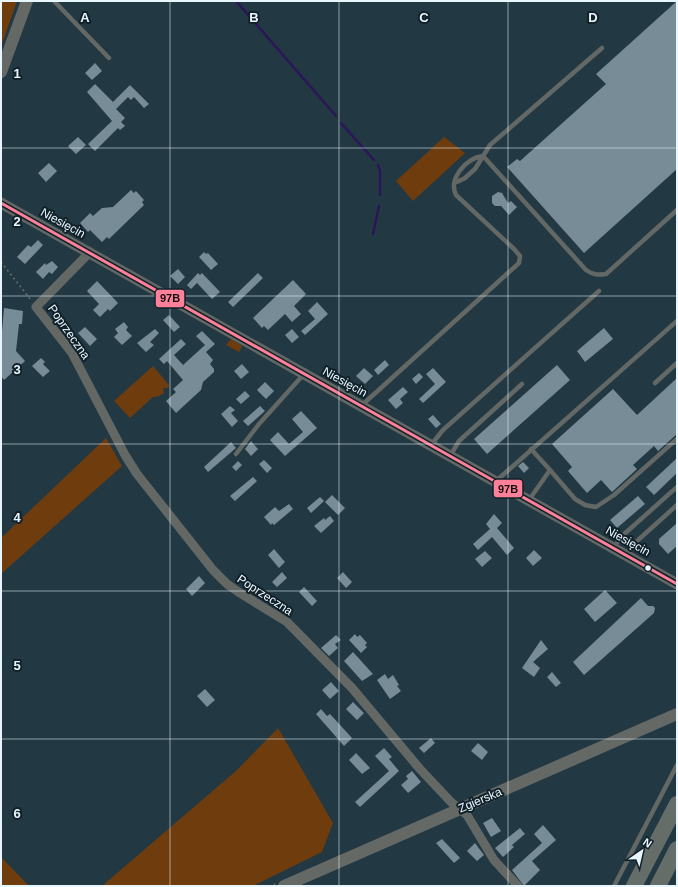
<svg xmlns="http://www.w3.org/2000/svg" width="678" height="887" viewBox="0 0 678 887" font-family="Arial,sans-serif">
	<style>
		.green { fill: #6f3c0d }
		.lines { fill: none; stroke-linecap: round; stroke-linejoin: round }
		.stream { stroke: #2d155a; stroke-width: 2.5 }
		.building { fill: #778c97 }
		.path { stroke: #697070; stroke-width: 1.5; stroke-dasharray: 2 3; stroke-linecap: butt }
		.service { stroke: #636865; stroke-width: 4.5 }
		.minor { stroke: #636865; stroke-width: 9 }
		.tertiary { stroke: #636865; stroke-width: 11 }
		.secondary { stroke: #656965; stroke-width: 12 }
		.motorway { stroke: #656d68; stroke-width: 16 }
		.bus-1-casing { stroke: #11212a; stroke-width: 6 }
		.bus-1 { stroke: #ff8098; stroke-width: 3 }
		.grid { fill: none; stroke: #eaf6fe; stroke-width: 1; stroke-opacity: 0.55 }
		.bus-dot { fill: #eaf6fe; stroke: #11212a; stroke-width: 1.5 }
		.labels { text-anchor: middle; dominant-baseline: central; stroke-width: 4; stroke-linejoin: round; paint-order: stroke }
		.street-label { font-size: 12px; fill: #eaf6fe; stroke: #11212a }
		.grid-label { font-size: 13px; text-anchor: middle; font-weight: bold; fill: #eaf6fe; stroke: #11212a; stroke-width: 4; stroke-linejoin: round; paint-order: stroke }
		.line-badge { stroke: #11212a; stroke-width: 1.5 }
		.pale-badge-label { font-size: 11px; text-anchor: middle; font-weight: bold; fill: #111 }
	</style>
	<rect width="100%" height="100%" fill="#223843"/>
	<path class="green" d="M1 1H17L1 47Z
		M444 137 465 153 413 201 396 181Z
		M231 339 242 346 239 352 226 345Z
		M153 366 169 385 168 388H163L164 393 159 396 153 397 130 418 114 401Z
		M106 438 122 466 1 574V538Z
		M278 728 333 823 322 852 253 886H102L237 770Z
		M1 857 29 886H1Z"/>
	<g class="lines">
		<path class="stream" d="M236 1 336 116
			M341 123 374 160
			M378 165 380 171V195
			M373 234 379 206"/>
	</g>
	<path class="building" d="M677 1V169L584 253 507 167 517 159 520 161 606 84 596 74Z
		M95 63 102 71 92 80 85 73Z
		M95 84 113 102 130 85 149 104 144 108 134 97 131 100 128 97 116 109 125 118 121 122 125 126 120 130 118 128 95 151 88 144 112 121 87 92Z
		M78 137 86 145 76 154 68 146Z
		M49 163 57 171 46 182 38 173Z
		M131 190 134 193 136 191 144 200 142 202 144 205 109 239 107 237 102 242 90 230 88 232 80 223 90 213 93 216 102 208 113 207Z
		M498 192 502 193 508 203 511 201 517 207 509 215 501 206H495L492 203V196Z
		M38 240 43 245 25 264 17 257 28 245 31 247Z
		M204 252 206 254 208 253 218 264 211 270 199 257Z
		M52 261 58 267 52 274 49 272 43 279 36 272 45 263 46 265Z
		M178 269 185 277 178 284 170 276Z
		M198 273 200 275 202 273 220 292 212 299 197 283 191 289 187 285Z
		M258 273 263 278 233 307 228 302Z
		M293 280 306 294 294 306 301 314 292 322 285 314 268 330 264 326 262 328 253 318Z
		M97 281 118 303 110 311 108 309 100 317 93 310 99 304 87 291Z
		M317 302 328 314 305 335 301 331 315 319 308 311Z
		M4 308 23 311 22 324H19L16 351 25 361 4 380 1 376V344Z
		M169 315 180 327 174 332 163 320Z
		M124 322 128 327 126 330 132 336 122 345 114 337 118 333 115 329Z
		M85 327 97 339 90 346 78 333Z
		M604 328 613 339 585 362 577 351Z
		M155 329 159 333 150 342 154 345 146 352 137 343Z
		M292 329 299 337 292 343 285 335Z
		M202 331 215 344 206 352 213 360 210 364 214 369V372L203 382 201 390 176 413 166 401 176 392 173 389 183 380 167 361 164 364 159 359 181 339 186 344 174 355 183 365 205 345 196 336Z
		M41 358 45 362 43 364 50 371 43 377 32 366Z
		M385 360 389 365 378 375 374 370Z
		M242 364 249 372 241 379 234 371Z
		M557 365 570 380 487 454 474 439Z
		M364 368 373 376 365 384 356 376Z
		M433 368 446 382 423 403 419 399 435 384 426 374Z
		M419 373 423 377 416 384 412 379Z
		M677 378V434L658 451 654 446 633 465 637 469 612 492 601 480 587 493 568 471 572 467 552 444 613 389 637 415Z
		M265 382 274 391 266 399 257 390Z
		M403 387 408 392 400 399 403 403 396 409 388 400Z
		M245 391 250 396 241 404 236 399Z
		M230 406 235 410 231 413 238 421 232 427 221 414Z
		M260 406 265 411 248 426 243 421Z
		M301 411 317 428 285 456 270 440 278 432 289 444 303 432 292 419Z
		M433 415 441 424 436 428 428 419Z
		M251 441 258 449 251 456 245 449Z
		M231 442 236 448 208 472 204 467Z
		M677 458V473L654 495 646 487Z
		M264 460 272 468 267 473 259 464Z
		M238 461 242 465 236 471 232 467Z
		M523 462 529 468 524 473 518 466Z
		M253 477 257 481 235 501 230 496Z
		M332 495 345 508 338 515 325 502Z
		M638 496 645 504 617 528 610 520Z
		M320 497 324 501 311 513 307 508Z
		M289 504 293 509 274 525 272 523 271 525 264 517 275 507 279 511Z
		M494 514 502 523 497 528 514 548 507 555 492 537 478 550 473 544 490 529 486 524Z
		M330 516 334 521 321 533 314 526 324 518 325 520Z
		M677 523V546L668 554 659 544V539Z
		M274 549 285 562 279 568 268 555Z
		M534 550 542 558 533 566 526 558Z
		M485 551 492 558 482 567 475 559Z
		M282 572 287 578 277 587 272 582Z
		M343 572 352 582 346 588 337 578Z
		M199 576 205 583 192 596 186 589Z
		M304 587 317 601 312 606 299 592Z
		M605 590 617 603 595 622 584 609Z
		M641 598 648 606H653L655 608 654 613 584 675 573 662Z
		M355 634 357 637 360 635 367 643 365 645 367 647 361 653 349 640Z
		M336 635 341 640 335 644 338 648 329 656 321 648Z
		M541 640 548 649 533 662 540 668 534 677 522 668Z
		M353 652 373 674 362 681 344 661Z
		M552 672 561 683 556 687 547 677Z
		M385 674 388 679 393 675 399 685 397 686 401 691 390 699 377 680Z
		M331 682 339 691 330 699 322 690Z
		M205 689 215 700 207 707 197 696Z
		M353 702 364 713 357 720 346 709Z
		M321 709 327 716 330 714 352 738 344 746 316 714Z
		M431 738 435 743 424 753 419 748Z
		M478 743 488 752 482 760 471 751Z
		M384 748 392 757 389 759 399 771 360 807 355 802 389 771 375 756Z
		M356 753 370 768 362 774 349 760Z
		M412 771 421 782 408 793 401 785 408 779 406 776Z
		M492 818 501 831 491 837 483 823Z
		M543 825 556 840 532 861 540 870 524 886 512 870 542 843 534 834Z
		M520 828 525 834 512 845 514 847 503 857 495 848Z
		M442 839 460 858 454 863 436 843Z
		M475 843 484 855 477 861 467 851Z"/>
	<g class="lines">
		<path class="path" d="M1 262 31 300
			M269 886 275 884"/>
		<path class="service" d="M54 1 109 58
			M483 156 586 270C593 275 598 275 606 274L677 210
			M457 182 465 178 475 169 490 145 602 48
			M655 383 677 363
			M361 406 519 263 520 256 514 249 456 195C448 179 466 158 483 156
			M431 445 443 430 599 291
			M531 449 550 470
			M236 454 259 424 304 374
			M450 456 459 441 522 384
			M496 481 677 321
			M529 500 550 470 575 499 585 505 596 507 614 495 677 439
			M614 547 622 536 677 487
			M627 555 637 541 677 505
			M614 886 677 765"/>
		<path class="minor" d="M90 252 36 307 72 353 125 455 137 474 213 570 227 584 240 593 287 622 352 688 420 769 451 802 467 815 494 860 518 886"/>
		<path class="tertiary" d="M1 203 677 584"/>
		<path class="secondary" d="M1 72 27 1
			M284 886 677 714"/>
		<path class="motorway" d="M634 886 677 804
			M658 886 677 849"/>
		<defs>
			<path id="bus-1" d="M1 203 677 584"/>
		</defs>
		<use href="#bus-1" class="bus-1-casing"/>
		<use href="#bus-1" class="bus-1"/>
	</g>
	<path class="grid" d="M170 1V886M339 1V886M508 1V886M1 148H677M1 296H677M1 444H677M1 591H677M1 739H677"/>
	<circle class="bus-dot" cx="648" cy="568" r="3.5"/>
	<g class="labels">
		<g class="street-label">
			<text transform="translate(63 223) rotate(29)">Niesięcin</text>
			<text transform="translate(69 332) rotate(55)">Poprzeczna</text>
			<text transform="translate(345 382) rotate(29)">Niesięcin</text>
			<text transform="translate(628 541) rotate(29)">Niesięcin</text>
			<text transform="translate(265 595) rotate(33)">Poprzeczna</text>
			<text transform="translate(480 800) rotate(-23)">Zgierska</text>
		</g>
	</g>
	<g class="grid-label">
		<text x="85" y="22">A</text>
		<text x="254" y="22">B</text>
		<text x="424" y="22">C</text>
		<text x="593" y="22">D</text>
		<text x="17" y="78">1</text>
		<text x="17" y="226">2</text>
		<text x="17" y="374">3</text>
		<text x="17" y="522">4</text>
		<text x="17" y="670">5</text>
		<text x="17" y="818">6</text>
	</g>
	<g class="line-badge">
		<rect x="155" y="289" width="30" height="19" rx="4" fill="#ff8098"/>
		<rect x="493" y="479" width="30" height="19" rx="4" fill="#ff8098"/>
	</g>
	<g class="pale-badge-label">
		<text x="170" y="302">97B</text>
		<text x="508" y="493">97B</text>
	</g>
	<rect width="678" height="887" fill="none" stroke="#eaf6fe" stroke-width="4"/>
	<g transform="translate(642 851) rotate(34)" stroke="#11212a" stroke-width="3" paint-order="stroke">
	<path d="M0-3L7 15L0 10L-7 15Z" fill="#eaf6fe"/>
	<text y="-6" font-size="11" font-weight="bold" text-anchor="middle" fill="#eaf6fe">N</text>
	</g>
</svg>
